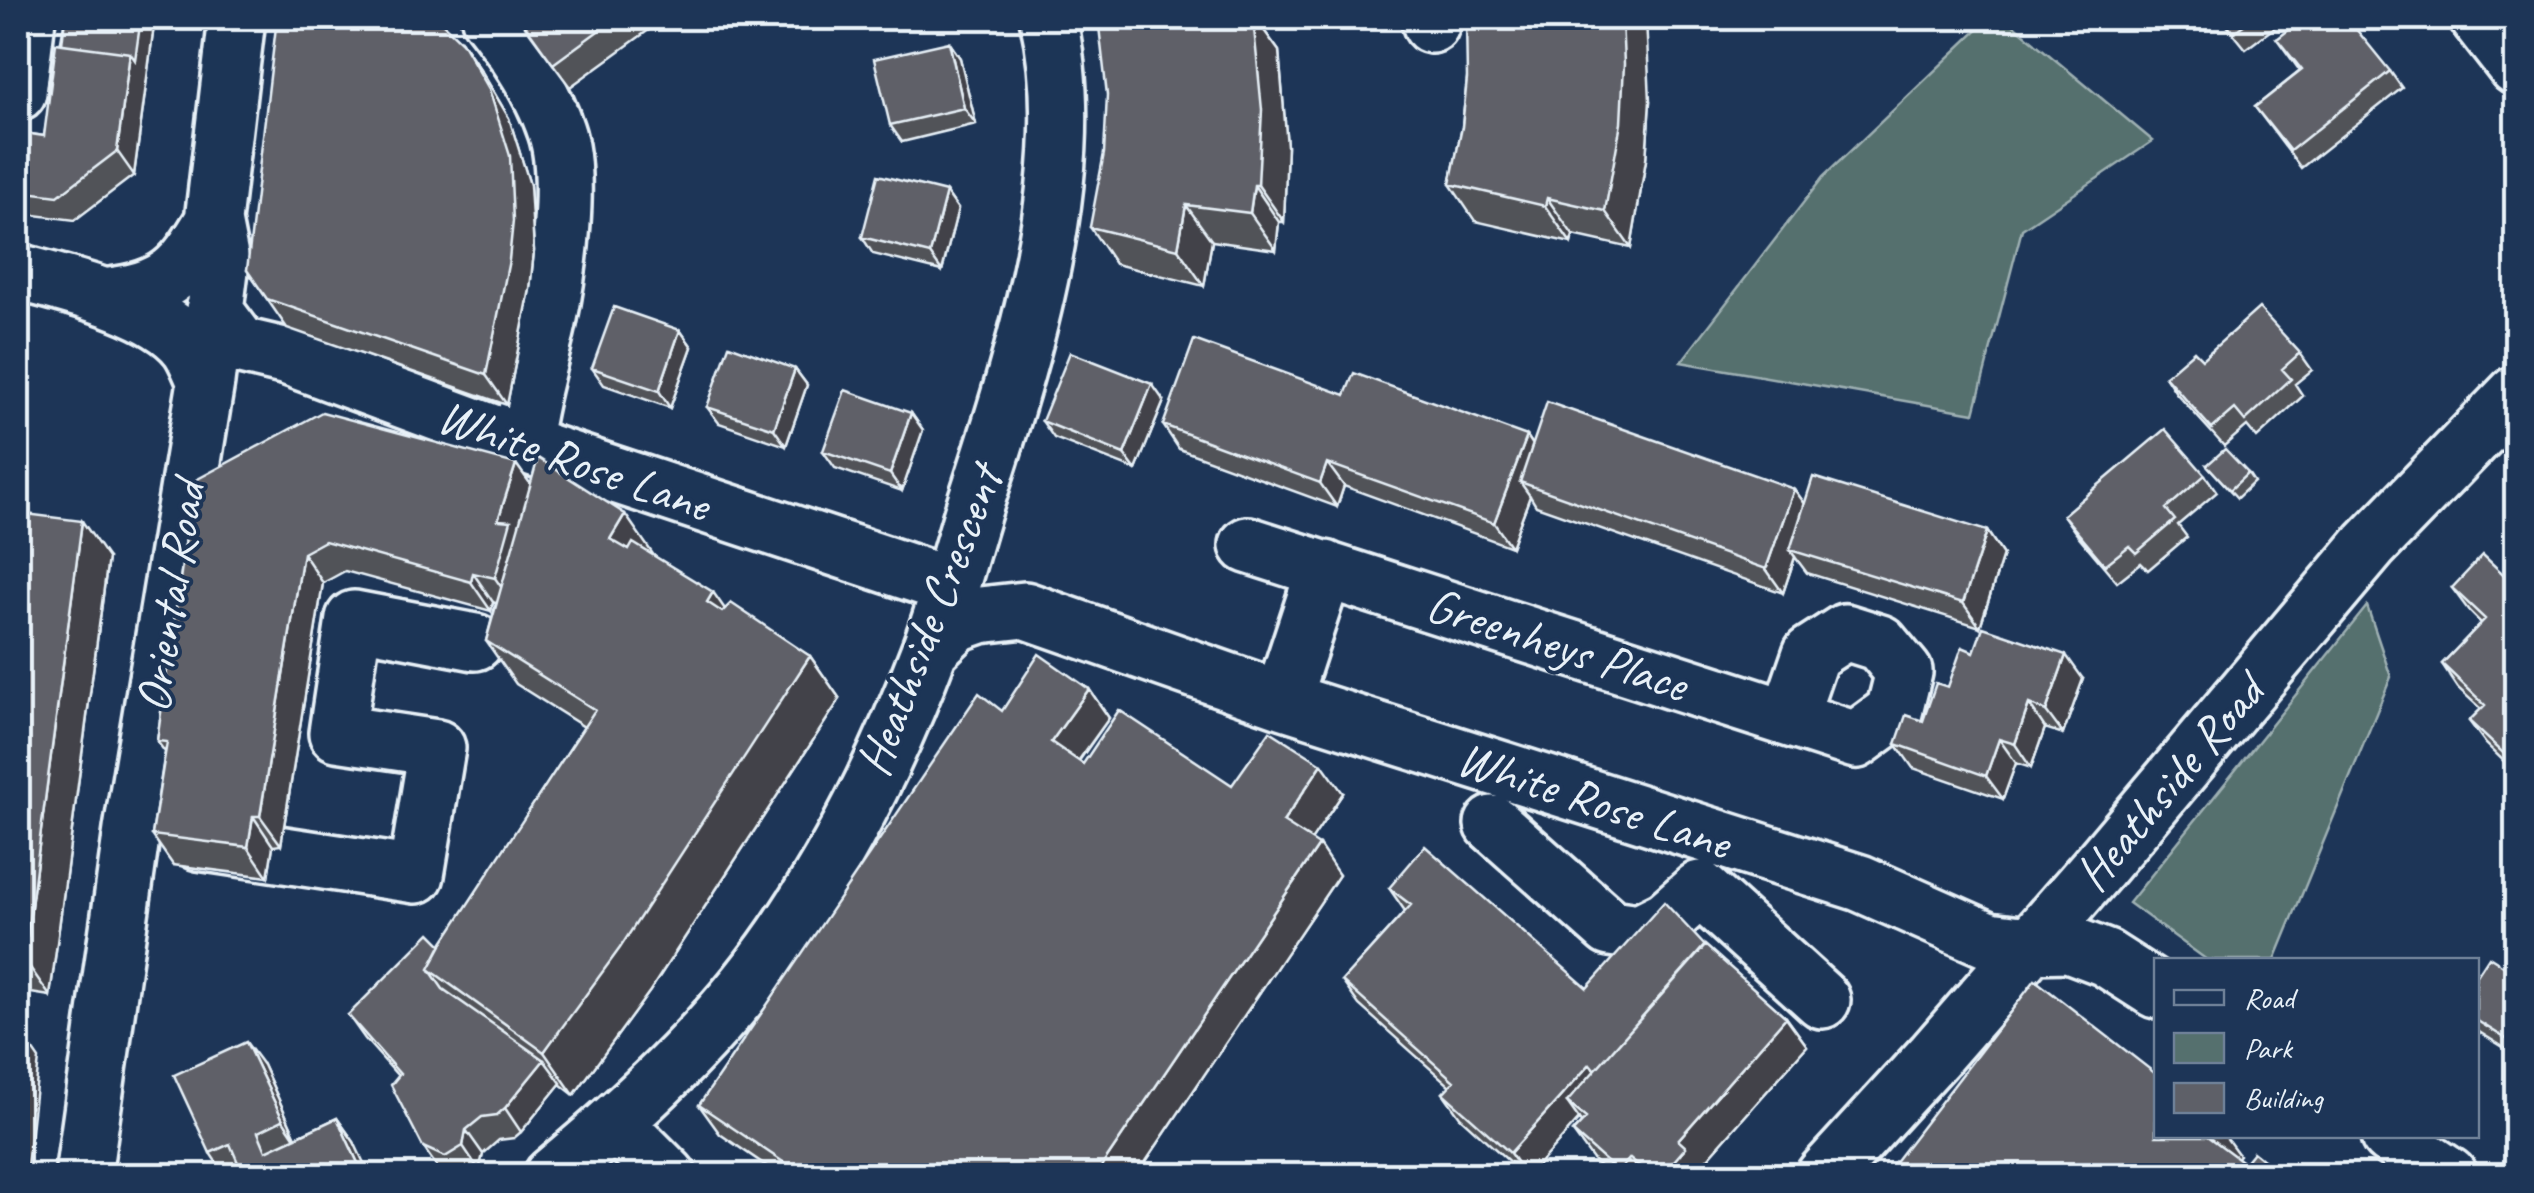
<svg xmlns="http://www.w3.org/2000/svg" width="2534" height="1193" viewBox="0 0 2534 1193" font-family="Caveat,sans-serif">
	<style>
		.green { fill: #55706e; stroke: #9eb0b3; stroke-width: 2.5 }
		.lines { fill: none; stroke-linecap: round; stroke-linejoin: round }
		.minor-casing { stroke: #e8f1f8; stroke-width: 62 }
		.minor { stroke: #1d3557; stroke-width: 55 }
		.wall { fill: #515359; stroke: #e8f1f8; stroke-width: 2.5 }
		.shaded-wall { fill: #424349; stroke: #e8f1f8; stroke-width: 2.5 }
		.building { fill: #5e6068; stroke: #e8f1f8; stroke-width: 2.5 }
		.labels { text-anchor: middle; dominant-baseline: central; stroke-width: 8; stroke-linejoin: round; paint-order: stroke }
		.street-label { font-size: 50px; fill: #e8f1f8; stroke: #1d3557 }
	</style>
	<rect width="100%" height="100%" fill="#1d3557"/>
	<filter id="ink" filterUnits="userSpaceOnUse"><feTurbulence type="fractalNoise" baseFrequency=".01" numOctaves="2"/><feDisplacementMap in="SourceGraphic" scale="20" xChannelSelector="R" yChannelSelector="G"/><feConvolveMatrix kernelMatrix="1 2 1 2 8 2 1 2 1" color-interpolation-filters="sRGB"/></filter>
	<g filter="url(#ink)">
		<path class="green" d="M1990 18H2005L2153 141 2022 229 1974 413 1681 362 1823 177Z
			M2367 606 2391 677 2275 960H2207L2129 903Z"/>
		<g class="lines">
			<defs>
				<path id="minor" d="M490 18C516 51 543 91 556 131 572 177 558 275 548 323 539 364 526 403 522 444
					M1429 18 1431 25
					M2478 18 2516 67
					M18 92 27 18
					M18 272C66 285 157 305 189 347 196 357 201 371 206 382
					M110 296C169 289 184 270 213 221
					M214 310 241 346 288 357 522 444 951 586
					M1248 545 1856 740 1894 712 1904 672 1880 643 1845 632 1811 654 1789 718
					M930 649 957 623 980 615 1025 610 1282 700 1860 883 1989 940 2029 945 2069 944 2106 958 2156 990
					M1282 700 1325 569
					M1493 824 1610 928 1639 932 1667 918 1700 889 1822 1000
					M199 842 416 875 437 748 337 733 354 619 475 642
					M616 1124 668 1176
					M2389 1136 2449 1176
					M83 1176 132 830 206 382 221 262 213 221 237 18
					M552 1176C643 1100 730 1019 795 919 850 836 895 742 930 649 948 602 960 553 975 505 1022 361 1084 169 1048 18
					M1824 1176 1934 1056 2096 870 2370 545 2516 394"/>
			</defs>
			<use href="#minor" class="minor-casing"/>
			<use href="#minor" class="minor"/>
		</g>
		<path class="wall" d="M65 18H155L134 175 75 220 18 213V132L44 136Z
			M519 18H652L657 24 570 87Z
			M1232 18H1255L1279 51 1287 146 1284 222H1279L1276 250 1212 241 1204 286 1115 264 1090 227 1184 25Z
			M2221 18H2287L2246 49Z
			M2277 39 2390 71 2402 88 2301 168 2255 107 2300 71Z
			M462 42 482 72 509 118 530 185 534 251 530 289 507 405 287 328 247 270Z
			M949 42 960 58 976 124 902 142 890 125Z
			M1467 79 1650 101 1646 160 1631 248 1573 235 1571 243 1475 221 1450 184 1462 127Z
			M946 192 958 209 942 271 873 254 862 237Z
			M680 330 692 347 670 408 604 385 592 368Z
			M2300 353 2312 370 2295 384 2303 396 2257 438 2247 426 2224 446 2176 393 2165 376 2202 359Z
			M795 369 807 385 786 446 719 423 707 407Z
			M1345 395 1527 436 1533 445 1794 489 1805 504 1987 531 2003 555 1980 627 1807 573 1795 557 1783 593 1536 506 1530 496 1511 547 1344 486 1337 507 1179 449 1163 425Z
			M1164 401 1136 470 1054 438 1042 421Z
			M911 413 923 430 902 491 835 468 823 451Z
			M516 464 530 484 654 556 725 609 810 656 840 699 650 991 574 1095 560 1084 521 1132 514 1138 499 1140 483 1154 479 1170 470 1176H450L440 1171 423 1147 398 1076 365 1039 348 1015 442 945 584 727 516 684 486 641 496 603 493 602 491 611 345 571 323 583 281 845 273 846 268 877 173 865 152 835 165 752 157 741 194 481Z
			M2207 465 2248 473 2254 482 2237 498Z
			M2205 475 2217 492 2178 525 2187 537 2148 570 2141 563 2117 582 2075 532 2063 515Z
			M18 513 108 558 50 996 18 991Z
			M2516 586V773L2486 744 2469 721 2481 709 2458 688 2442 664 2481 623 2469 611 2452 588Z
			M1974 652 2083 679 2063 734 2045 728 2031 768 2016 763 2003 799 1913 768 1896 744 1923 721Z
			M1089 689 1109 718 1079 761 1083 764 1232 785 1343 793 1311 840 1339 875 1136 1176H781L720 1134 699 1105 1002 711Z
			M1389 888 1587 988 1705 946 1786 1017 1807 1046 1700 1167 1706 1176H1610L1594 1161 1573 1132 1581 1123 1579 1119 1528 1176H1525L1460 1117 1443 1093 1450 1086 1359 1005 1342 981 1405 911Z
			M2516 974V1055L2476 1030V977Z
			M263 1065 296 1137 337 1118 354 1142 223 1172 210 1153Z"/>
		<path class="shaded-wall" d="M141 18H155L134 175 117 151 130 53Z
			M1168 18H1179L1190 34 1170 28Z
			M1253 18H1255L1279 51 1287 146 1284 222 1258 185Z
			M1622 18H1646L1650 101 1646 160 1631 248 1605 211Z
			M462 42 482 72 509 118 530 185 534 251 530 289 507 405 486 375Z
			M949 42 960 58 976 124 964 108Z
			M1254 185 1279 222 1276 250 1250 213Z
			M946 192 958 209 942 271 930 254Z
			M1547 198 1573 235 1571 243 1545 206Z
			M1186 205 1212 241 1204 286 1178 249Z
			M680 330 692 347 670 408 659 391Z
			M795 369 807 385 786 446 774 429Z
			M1152 384 1164 401 1136 470 1124 454Z
			M911 413 923 430 902 491 890 474Z
			M1527 436 1543 460 1520 482 1530 496 1511 547 1494 523Z
			M1327 463 1344 486 1337 507 1320 483Z
			M516 464 537 493 515 607 495 578 498 520Z
			M1794 489 1811 512 1790 550 1795 557 1783 593 1766 569Z
			M625 514 655 557 641 583 610 539Z
			M82 521 108 558 50 996 24 959Z
			M1987 531 2003 555 1980 627 1963 603Z
			M303 553 323 583 281 845 260 816Z
			M473 573 493 602 491 611 471 582Z
			M713 592 743 635 707 602Z
			M2066 655 2083 679 2063 734 2046 711Z
			M810 656 840 699 650 991 574 1095 544 1052Z
			M1089 689 1109 718 1071 771 1051 742Z
			M2029 704 2045 728 2031 768 2015 744Z
			M1999 739 2016 763 2003 799 1986 776Z
			M1322 764 1343 793 1304 851 1283 822Z
			M253 816 273 846 268 877 248 847Z
			M1319 845 1339 875 1136 1176H1095Z
			M1786 1017 1807 1046 1700 1167 1706 1176H1661L1678 1140Z
			M19 1030 39 1059 26 1176H18Z
			M246 1042 263 1065 299 1144 283 1120Z
			M544 1060 561 1083 521 1132 505 1108Z
			M1590 1064 1606 1088 1567 1102 1579 1119 1528 1176H1526L1510 1153Z
			M337 1118 354 1142 370 1176H364Z
			M466 1130 483 1154 479 1170 463 1146Z
			M2205 1136H2225L2239 1155 2228 1168Z
			M1630 1158 1643 1176H1621L1618 1172Z"/>
		<path class="building" d="M65 18H141L135 60 130 53 62 44Z
			M277 18H437L462 42 489 89 510 156 513 221 509 260 486 375 267 299 247 270Z
			M520 18H616L553 64Z
			M1098 18H1168L1170 28 1232 18H1253L1262 110 1258 185H1254L1250 213 1186 205 1178 249 1090 227 1104 153 1107 95Z
			M1466 18H1622L1624 64 1621 123 1605 211 1547 198 1545 206 1450 184 1462 127 1467 79Z
			M2222 18H2253L2234 32Z
			M2304 18H2347L2390 71 2290 151 2255 107 2302 70 2277 39Z
			M949 42 964 108 890 125 874 59Z
			M56 43 130 53 117 151 58 196 18 191V132L44 136Z
			M878 175 946 192 930 254 862 237Z
			M614 307 680 330 659 391 592 368Z
			M2259 308 2300 353 2282 369 2291 379 2245 421 2235 409 2212 429 2165 376 2194 351 2202 359Z
			M1194 340 1345 395 1354 373 1527 436 1494 523 1327 463 1320 483 1163 425Z
			M729 345 795 369 774 429 707 407Z
			M1070 352 1152 384 1124 454 1042 421Z
			M845 390 911 413 890 474 823 451Z
			M1547 402 1794 489 1766 569 1520 482Z
			M322 412 516 464 498 520 511 521 495 578 473 573 471 582 325 541 303 553 260 816H253L248 847 152 835 167 742 157 741 194 481Z
			M2165 429 2205 475 2166 509 2175 520 2136 553 2129 546 2105 565 2063 515Z
			M2225 449 2248 473 2230 490 2207 465Z
			M538 458 625 514 610 539 629 550 633 543 713 592 707 602 722 612 731 603 810 656 620 948 544 1052 429 969 443 942 595 710 486 641Z
			M1813 477 1987 531 1963 603 1790 550Z
			M18 513 82 521 24 959 18 958Z
			M2483 555 2516 586V765L2469 721 2485 705 2442 664 2485 619 2452 588Z
			M1983 627 2066 655 2046 711 2029 704 2015 744 1999 739 1986 776 1896 744 1906 715 1923 721 1936 683 1948 687 1962 647 1974 652Z
			M1039 654 1089 689 1051 742 1083 764 1119 710 1232 785 1270 731 1322 764 1283 822 1319 845 1095 1176H804L699 1105 979 693 1002 711Z
			M1425 846 1587 988 1664 902 1705 946 1595 1070 1590 1064 1510 1153 1443 1093 1454 1081 1342 981 1411 905 1389 888Z
			M430 933 442 945 429 969 443 989 544 1060 505 1108 497 1115 482 1117 466 1130 463 1146 445 1157 423 1147 391 1085 400 1074 348 1015Z
			M1705 945 1786 1017 1678 1140 1686 1147 1661 1176H1651L1630 1158 1618 1172 1573 1132 1586 1118 1567 1102Z
			M2489 957 2516 974V1045L2476 1020V977Z
			M2035 980 2156 1074V1136H2208L2244 1163 2253 1152 2283 1176H1884Z
			M246 1042 283 1120 258 1132 266 1151 337 1118 364 1176H215L239 1165 230 1144 210 1153 174 1075Z"/>
	</g>
	<g class="labels">
		<g class="street-label">
			<text transform="translate(574 460) rotate(19)">White Rose Lane</text>
			<text transform="translate(170 597) rotate(-81)">Oriental Road</text>
			<text transform="translate(929 621) rotate(-69)">Heathside Crescent</text>
			<text transform="translate(1557 644) rotate(18)">Greenheys Place</text>
			<text transform="translate(2169 783) rotate(-50)">Heathside Road</text>
			<text transform="translate(1594 800) rotate(18)">White Rose Lane</text>
		</g>
	</g>
	<rect width="2534" height="1193" fill="none" stroke="#1d3557" stroke-width="60"/>
	<rect x="30" y="30" width="2474" height="1133" fill="none" stroke="#e8f1f8" stroke-width="4" filter="url(#ink)"/>
	<rect x="2154" y="958" width="325" height="180" fill="#1d3557" stroke="#6e8097" stroke-width="2.5"/>
	<rect x="2174" y="990" width="50" height="15" fill="#1d3557" stroke="#6e8097" stroke-width="2.5"/>
	<text x="2244" y="1008" font-size="30" fill="#e8f1f8">Road</text>
	<rect x="2174" y="1033" width="50" height="30" fill="#55706e" stroke="#6e8097" stroke-width="2.5"/>
	<text x="2244" y="1058" font-size="30" fill="#e8f1f8">Park</text>
	<rect x="2174" y="1083" width="50" height="30" fill="#5e6068" stroke="#6e8097" stroke-width="2.5"/>
	<text x="2244" y="1108" font-size="30" fill="#e8f1f8">Building</text>
</svg>
